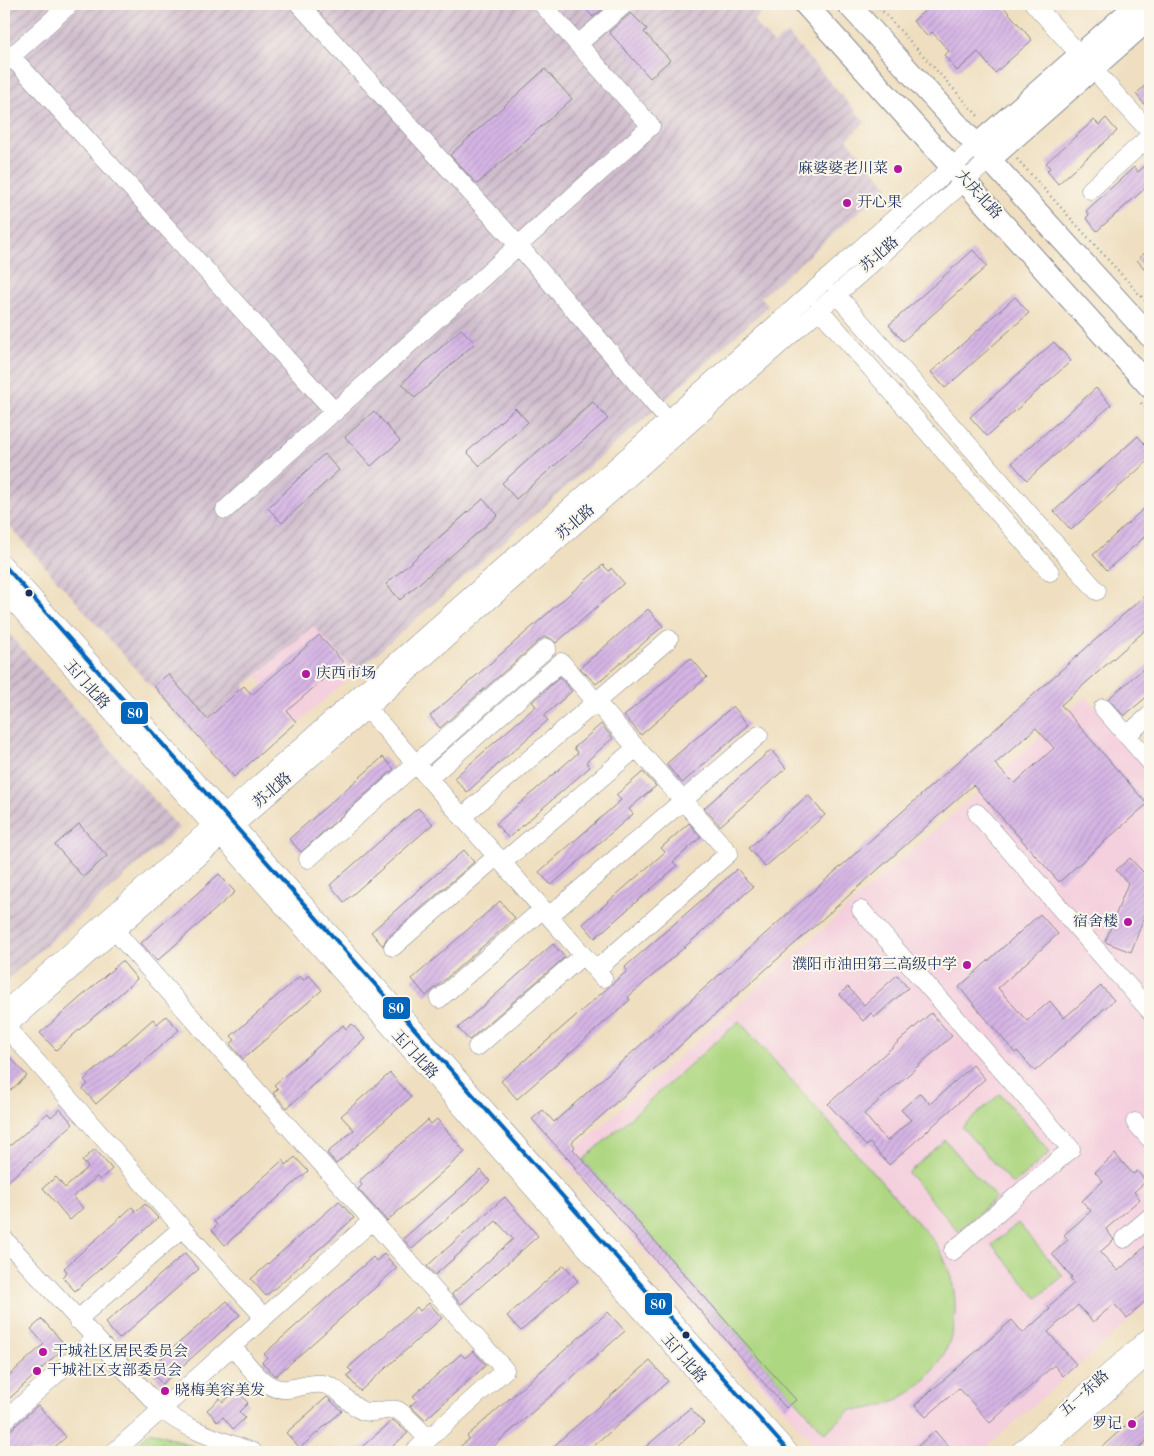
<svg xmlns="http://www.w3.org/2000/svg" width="1154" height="1456" viewBox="0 0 1154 1456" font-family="'Old Standard TT','Noto Serif SC',serif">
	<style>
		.built { fill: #f4cfdd }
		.industrial { fill: url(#industrial-furrows) }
		.grass { fill: url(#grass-dots); stroke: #648370 }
		.pitch { fill: #aed782; stroke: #648370 }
		.building { fill: url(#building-hatch); fill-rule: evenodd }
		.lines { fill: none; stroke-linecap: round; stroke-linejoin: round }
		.minor-casing { stroke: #85878f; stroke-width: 19 }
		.major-casing { stroke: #85878f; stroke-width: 24 }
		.path { stroke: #85878f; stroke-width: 2.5; stroke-dasharray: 1 4; stroke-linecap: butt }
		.minor { stroke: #fff; stroke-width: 18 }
		.major { stroke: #fff; stroke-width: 22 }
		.bus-1-casing { stroke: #fbf7ec; stroke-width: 8 }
		.bus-1 { stroke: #0065bd; stroke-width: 4 }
		.poi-dot { fill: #b5179e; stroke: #fbf7ec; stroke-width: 2 }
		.bus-dot { fill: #1b2f5e; stroke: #fbf7ec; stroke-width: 2 }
		.labels { text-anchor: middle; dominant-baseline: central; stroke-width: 4; stroke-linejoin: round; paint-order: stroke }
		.poi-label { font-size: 15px; fill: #1b2f5e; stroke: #fbf7ec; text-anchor: start }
		.street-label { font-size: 15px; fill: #1b2f5e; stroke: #fbf7ec }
		.line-badge { stroke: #fbf7ec; stroke-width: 2 }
		.badge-label { font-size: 14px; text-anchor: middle; font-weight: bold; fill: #fff }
	</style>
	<defs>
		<pattern id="industrial-furrows" width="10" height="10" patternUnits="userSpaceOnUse" patternTransform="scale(1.25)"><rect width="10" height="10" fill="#d0bdcd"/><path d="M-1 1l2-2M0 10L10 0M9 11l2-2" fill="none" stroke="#a89aaa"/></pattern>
		<pattern id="grass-dots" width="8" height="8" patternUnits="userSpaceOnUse" patternTransform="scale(1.25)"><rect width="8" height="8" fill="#aed782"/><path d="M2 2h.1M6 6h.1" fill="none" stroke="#95b973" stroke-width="1.8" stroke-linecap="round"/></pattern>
		<pattern id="building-hatch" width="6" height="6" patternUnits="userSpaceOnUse" patternTransform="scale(1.25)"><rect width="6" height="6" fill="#d5b4e4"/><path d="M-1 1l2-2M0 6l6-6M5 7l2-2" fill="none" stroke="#b69bc6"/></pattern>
	</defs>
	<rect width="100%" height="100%" fill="#fbf7ec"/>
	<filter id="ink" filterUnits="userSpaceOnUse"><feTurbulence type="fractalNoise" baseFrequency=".02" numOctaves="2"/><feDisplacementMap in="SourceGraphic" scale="10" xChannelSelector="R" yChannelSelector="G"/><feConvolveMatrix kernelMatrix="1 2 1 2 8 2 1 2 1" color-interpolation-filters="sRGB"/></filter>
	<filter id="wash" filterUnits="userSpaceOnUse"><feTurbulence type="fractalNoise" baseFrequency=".0096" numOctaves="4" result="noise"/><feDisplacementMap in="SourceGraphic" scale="20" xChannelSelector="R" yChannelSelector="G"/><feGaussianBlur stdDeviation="1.12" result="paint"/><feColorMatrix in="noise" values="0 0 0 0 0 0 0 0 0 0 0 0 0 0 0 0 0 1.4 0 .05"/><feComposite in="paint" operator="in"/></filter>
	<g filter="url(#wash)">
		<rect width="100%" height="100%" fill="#efdfc0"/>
		<path class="built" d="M313 626 356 672 298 723 256 676Z
			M1086 696 1150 769V1302L981 1452H821L563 1160Z"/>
		<path class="industrial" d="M4 4H762L766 9 753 21 774 44 787 33 865 122 847 139 888 186 761 297 768 306 657 407 356 672 313 626 191 732 4 520Z
			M4 628 179 828 4 982Z"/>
		<path class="grass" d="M151 1431 209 1452H128Z"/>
		<path class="pitch" d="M739 1021 934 1241C969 1293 961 1360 906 1395 894 1402 880 1407 866 1409 862 1410 855 1409 851 1410 844 1414 832 1427 825 1433L583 1160Z
			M1000 1094 1050 1152 1013 1185 962 1127Z
			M945 1140 996 1198 958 1231 908 1173Z
			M1018 1223 1063 1276 1037 1298 992 1245Z"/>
		<g id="blocks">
			<path class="building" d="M581 4H609L593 17Z
				M932 4H989L994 10 1001 4 1032 40 995 73 978 52 957 71 944 55 949 51 932 32 927 36 913 21Z
				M631 13 647 29 644 32 670 60 650 78 609 32Z
				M545 69 572 99 477 184 450 155Z
				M1150 81V111L1136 94Z
				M1106 118 1117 131 1058 184 1047 171 1050 168 1046 163 1094 120 1099 125Z
				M1145 166 1150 172V184L1097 231 1086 218 1089 215 1086 211 1134 167 1138 172Z
				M1150 248V275L1137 260Z
				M973 250 987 266 903 341 889 325Z
				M1015 297 1029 313 945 388 931 372Z
				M461 329 475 343 415 398 402 383Z
				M1054 342 1071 361 987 436 970 417Z
				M1096 388 1111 405 1027 480 1012 463Z
				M593 402 608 419 516 499 502 483Z
				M515 408 528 422 480 466 467 452Z
				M374 411 400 441 371 466 345 437Z
				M1138 436 1150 450V459L1071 530 1054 511Z
				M324 454 339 470 282 523 268 508Z
				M483 499 498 515 400 600 386 584Z
				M1150 503V532L1107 570 1093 555Z
				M603 565 609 571 611 568 624 583 556 643 550 638 544 637 540 640 440 728 430 716Z
				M1150 591V626L1061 705 1147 804 1059 882 973 785 572 1142 575 1147 573 1149 796 1400 786 1408 574 1168 575 1167 532 1119 543 1110 554 1122ZM1036 728 1054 748 1015 783 1011 779 1010 780 995 764Z
				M648 609 663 626 596 684 580 668Z
				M319 635 343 662 287 711 296 722 234 777 154 686 168 674 207 719 244 686 252 695Z
				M691 658 707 677 641 735 624 716Z
				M1150 663V694L1124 716 1108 699Z
				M560 677 572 691 544 716 548 720 467 792 454 778 536 706 532 702Z
				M733 706 749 725 682 783 666 764Z
				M601 724 613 738 586 762 590 767 508 838 496 824 578 753 574 748Z
				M771 750 786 768 720 826 704 808Z
				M383 757 394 769 301 852 289 839Z
				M643 772 656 786 629 809 633 814 551 885 539 872 621 800 616 795Z
				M808 795 825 815 765 867 749 848Z
				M418 808 433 824 344 902 330 885Z
				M689 823 701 837 673 862 677 866 595 938 583 924 665 852 661 848Z
				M79 824 107 856 83 877 55 845Z
				M464 850 474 862 386 939 383 946 371 932Z
				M1130 858 1143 872 1150 871V902L1131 952 1105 942 1128 883 1116 870Z
				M737 869 753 887 628 997 630 1000 517 1099 501 1081 627 971 625 967Z
				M219 874 235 892 157 961 141 943Z
				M500 901 515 918 426 996 412 979Z
				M1040 914 1058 934 998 988 1027 1021 1050 1001 1064 1018 1101 986 1114 1000 1035 1071 1017 1051 1015 1053 959 987Z
				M553 944 565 957 469 1040 458 1028Z
				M122 961 137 979 56 1050 40 1033Z
				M309 975 322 990 243 1059 230 1044 235 1040 231 1036 300 976 303 980Z
				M897 975 908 988 875 1017 871 1013 863 1021 839 994 848 987 864 1005Z
				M931 1013 952 1036 864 1114 887 1141 911 1120 901 1110 920 1093 930 1104 973 1065 985 1079 889 1165 870 1143 866 1146 828 1104Z
				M166 1016 179 1030 96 1104 83 1089 88 1084 84 1080 153 1019 157 1024Z
				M352 1024 365 1039 287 1108 273 1093 278 1089 274 1085 343 1025 346 1029Z
				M11 1058 27 1076 4 1096V1064Z
				M390 1073 411 1097 336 1164 327 1153 354 1130 341 1116Z
				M60 1109 73 1124 4 1185V1151L48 1113 51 1117Z
				M437 1119 465 1152 387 1221 358 1189 362 1185 359 1181 428 1120 431 1124Z
				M95 1149 112 1169 100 1180 97 1177 73 1197 83 1208 70 1220 43 1188 56 1177 65 1188 88 1167 82 1161Z
				M1115 1154 1133 1174 1137 1171 1146 1181 1134 1192 1140 1199 1106 1229 1114 1240 1100 1252 1118 1271 1150 1242V1297L1127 1318 1114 1304 1093 1322 1078 1305 1048 1332 1076 1364 1063 1376 1054 1365 990 1423 959 1388 926 1417 915 1405 1012 1320 1023 1333 1050 1309 1048 1307 1074 1283 1070 1279 1072 1277 1052 1254 1068 1240 1064 1235 1091 1211 1082 1201 1103 1181 1095 1172Z
				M295 1157 308 1171 225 1245 212 1230 217 1225 214 1221 283 1160 286 1165Z
				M481 1170 490 1181 412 1249 403 1239Z
				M505 1197 538 1236 461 1304 452 1294 513 1239 496 1221 435 1275 427 1266Z
				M339 1201 354 1218 266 1296 251 1279Z
				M145 1204 158 1218 75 1291 62 1277 67 1272 64 1268 132 1207 136 1212Z
				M185 1253 199 1269 119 1339 105 1323Z
				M384 1254 397 1268 276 1376 274 1375 262 1362 267 1357 264 1354 373 1257 376 1261Z
				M564 1265 578 1281 521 1331 507 1316Z
				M227 1301 240 1315 162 1384 149 1369Z
				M429 1303 442 1318 360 1391 347 1376 352 1371 348 1368 417 1307 420 1311Z
				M608 1312 625 1331 487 1452H454L469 1439 467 1436Z
				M42 1319 66 1346 10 1398 4 1391V1380L44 1344 31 1329Z
				M473 1351 486 1365 425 1420 410 1406 417 1400 413 1396 461 1354 465 1358Z
				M650 1361 668 1381 587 1452H547Z
				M237 1390 248 1403 239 1412 245 1418 233 1429 223 1417 218 1422 207 1410 220 1398 223 1402Z
				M327 1397 342 1411 300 1448 286 1433Z
				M1150 1404V1438L1134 1452H1096Z
				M38 1405 66 1437 49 1452H4V1436Z
				M690 1408 704 1423 671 1452H640Z
				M393 1420 408 1433 386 1452H356Z
				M935 1431 953 1452H911Z"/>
		</g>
	</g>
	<g filter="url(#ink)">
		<use href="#blocks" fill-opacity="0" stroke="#85878f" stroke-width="1"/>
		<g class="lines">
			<defs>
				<path id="minor" d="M299 4 519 246 669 421
					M1034 4 1080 55
					M578 44 625 4
					M11 56 335 412
					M4 63 70 4
					M1093 69 1150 132
					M1090 190 1150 136
					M836 294 1097 591
					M819 309 1050 572
					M225 510 651 126 542 4
					M4 565 789 1452
					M4 591 766 1452
					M367 708 603 978
					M1103 708 1150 762
					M1127 735 1150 715
					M429 778 561 662 729 853 596 970
					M977 813 1150 1011
					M462 817 669 639
					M308 859 547 648
					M502 863 636 748
					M861 910 1071 1149 953 1251
					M549 916 759 735
					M115 931 505 1370 414 1452
					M393 947 497 856
					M439 999 543 909
					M4 1011 977 145
					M6 1027 182 1228 264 1317
					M4 1029 990 159
					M477 1047 583 955
					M1135 1122 1150 1139
					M4 1239 161 1409C188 1431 221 1440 253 1452
					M1124 1239 1150 1217
					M77 1320 182 1228
					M232 1346C244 1359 256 1379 273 1387 289 1394 305 1382 322 1384 340 1386 347 1405 363 1411 375 1415 388 1407 397 1410 405 1413 422 1433 428 1439
					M4 1421 95 1339
					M114 1452 372 1221
					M1019 1452 1150 1336
					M1041 1452 1150 1354"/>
				<path id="major" d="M805 4 1150 387
					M848 4 1150 336
					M977 145 1138 4
					M990 159 1150 18"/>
			</defs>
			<use href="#minor" class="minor-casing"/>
			<use href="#major" class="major-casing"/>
			<path class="path" d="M781 4 788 11
				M876 4 980 118
				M1017 159 1150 306
				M1141 403 1150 413"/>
			<use href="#minor" class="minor"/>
			<use href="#major" class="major"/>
			<defs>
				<path id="bus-1" d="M4 565 789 1452"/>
			</defs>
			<use href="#bus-1" class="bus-1-casing"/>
			<use href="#bus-1" class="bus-1"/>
		</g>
	</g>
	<g class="poi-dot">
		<circle cx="898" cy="169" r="5"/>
		<circle cx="847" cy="203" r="5"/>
		<circle cx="306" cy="674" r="5"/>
		<circle cx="1128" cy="922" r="5"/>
		<circle cx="967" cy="965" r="5"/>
		<circle cx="43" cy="1352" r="5"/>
		<circle cx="37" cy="1371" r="5"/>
		<circle cx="165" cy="1391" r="5"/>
		<circle cx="1132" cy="1424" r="5"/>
	</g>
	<g class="bus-dot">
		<circle cx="29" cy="593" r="4.5"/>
		<circle cx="686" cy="1335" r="4.5"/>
	</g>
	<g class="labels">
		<g class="poi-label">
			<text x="888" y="169" text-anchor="end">麻婆婆老川菜</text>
			<text x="857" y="203">开心果</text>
			<text x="316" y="674">庆西市场</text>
			<text x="1118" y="922" text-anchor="end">宿舍楼</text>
			<text x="957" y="965" text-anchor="end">濮阳市油田第三高级中学</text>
			<text x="53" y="1352">干城社区居民委员会</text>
			<text x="47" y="1371">干城社区支部委员会</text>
			<text x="175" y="1391">晓梅美容美发</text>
			<text x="1122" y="1424" text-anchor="end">罗记</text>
		</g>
		<g class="street-label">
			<text transform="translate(978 195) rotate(48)">大庆北路</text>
			<text transform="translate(880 255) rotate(-41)">苏北路</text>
			<text transform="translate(576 523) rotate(-41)">苏北路</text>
			<text transform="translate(86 685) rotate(49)">玉门北路</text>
			<text transform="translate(273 791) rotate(-41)">苏北路</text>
			<text transform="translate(414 1055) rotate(48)">玉门北路</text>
			<text transform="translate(683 1359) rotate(49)">玉门北路</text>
			<text transform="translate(1085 1394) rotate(-42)">五一东路</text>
		</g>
	</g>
	<g class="line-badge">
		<rect x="120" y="701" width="29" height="24" rx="5" fill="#0065bd"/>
		<rect x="382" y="996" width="29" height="24" rx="5" fill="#0065bd"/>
		<rect x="644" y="1292" width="29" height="24" rx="5" fill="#0065bd"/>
	</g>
	<g class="badge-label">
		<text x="135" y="718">80</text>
		<text x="396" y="1013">80</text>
		<text x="658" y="1309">80</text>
	</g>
	<rect width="1154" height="1456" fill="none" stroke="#fbf7ec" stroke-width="20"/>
</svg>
